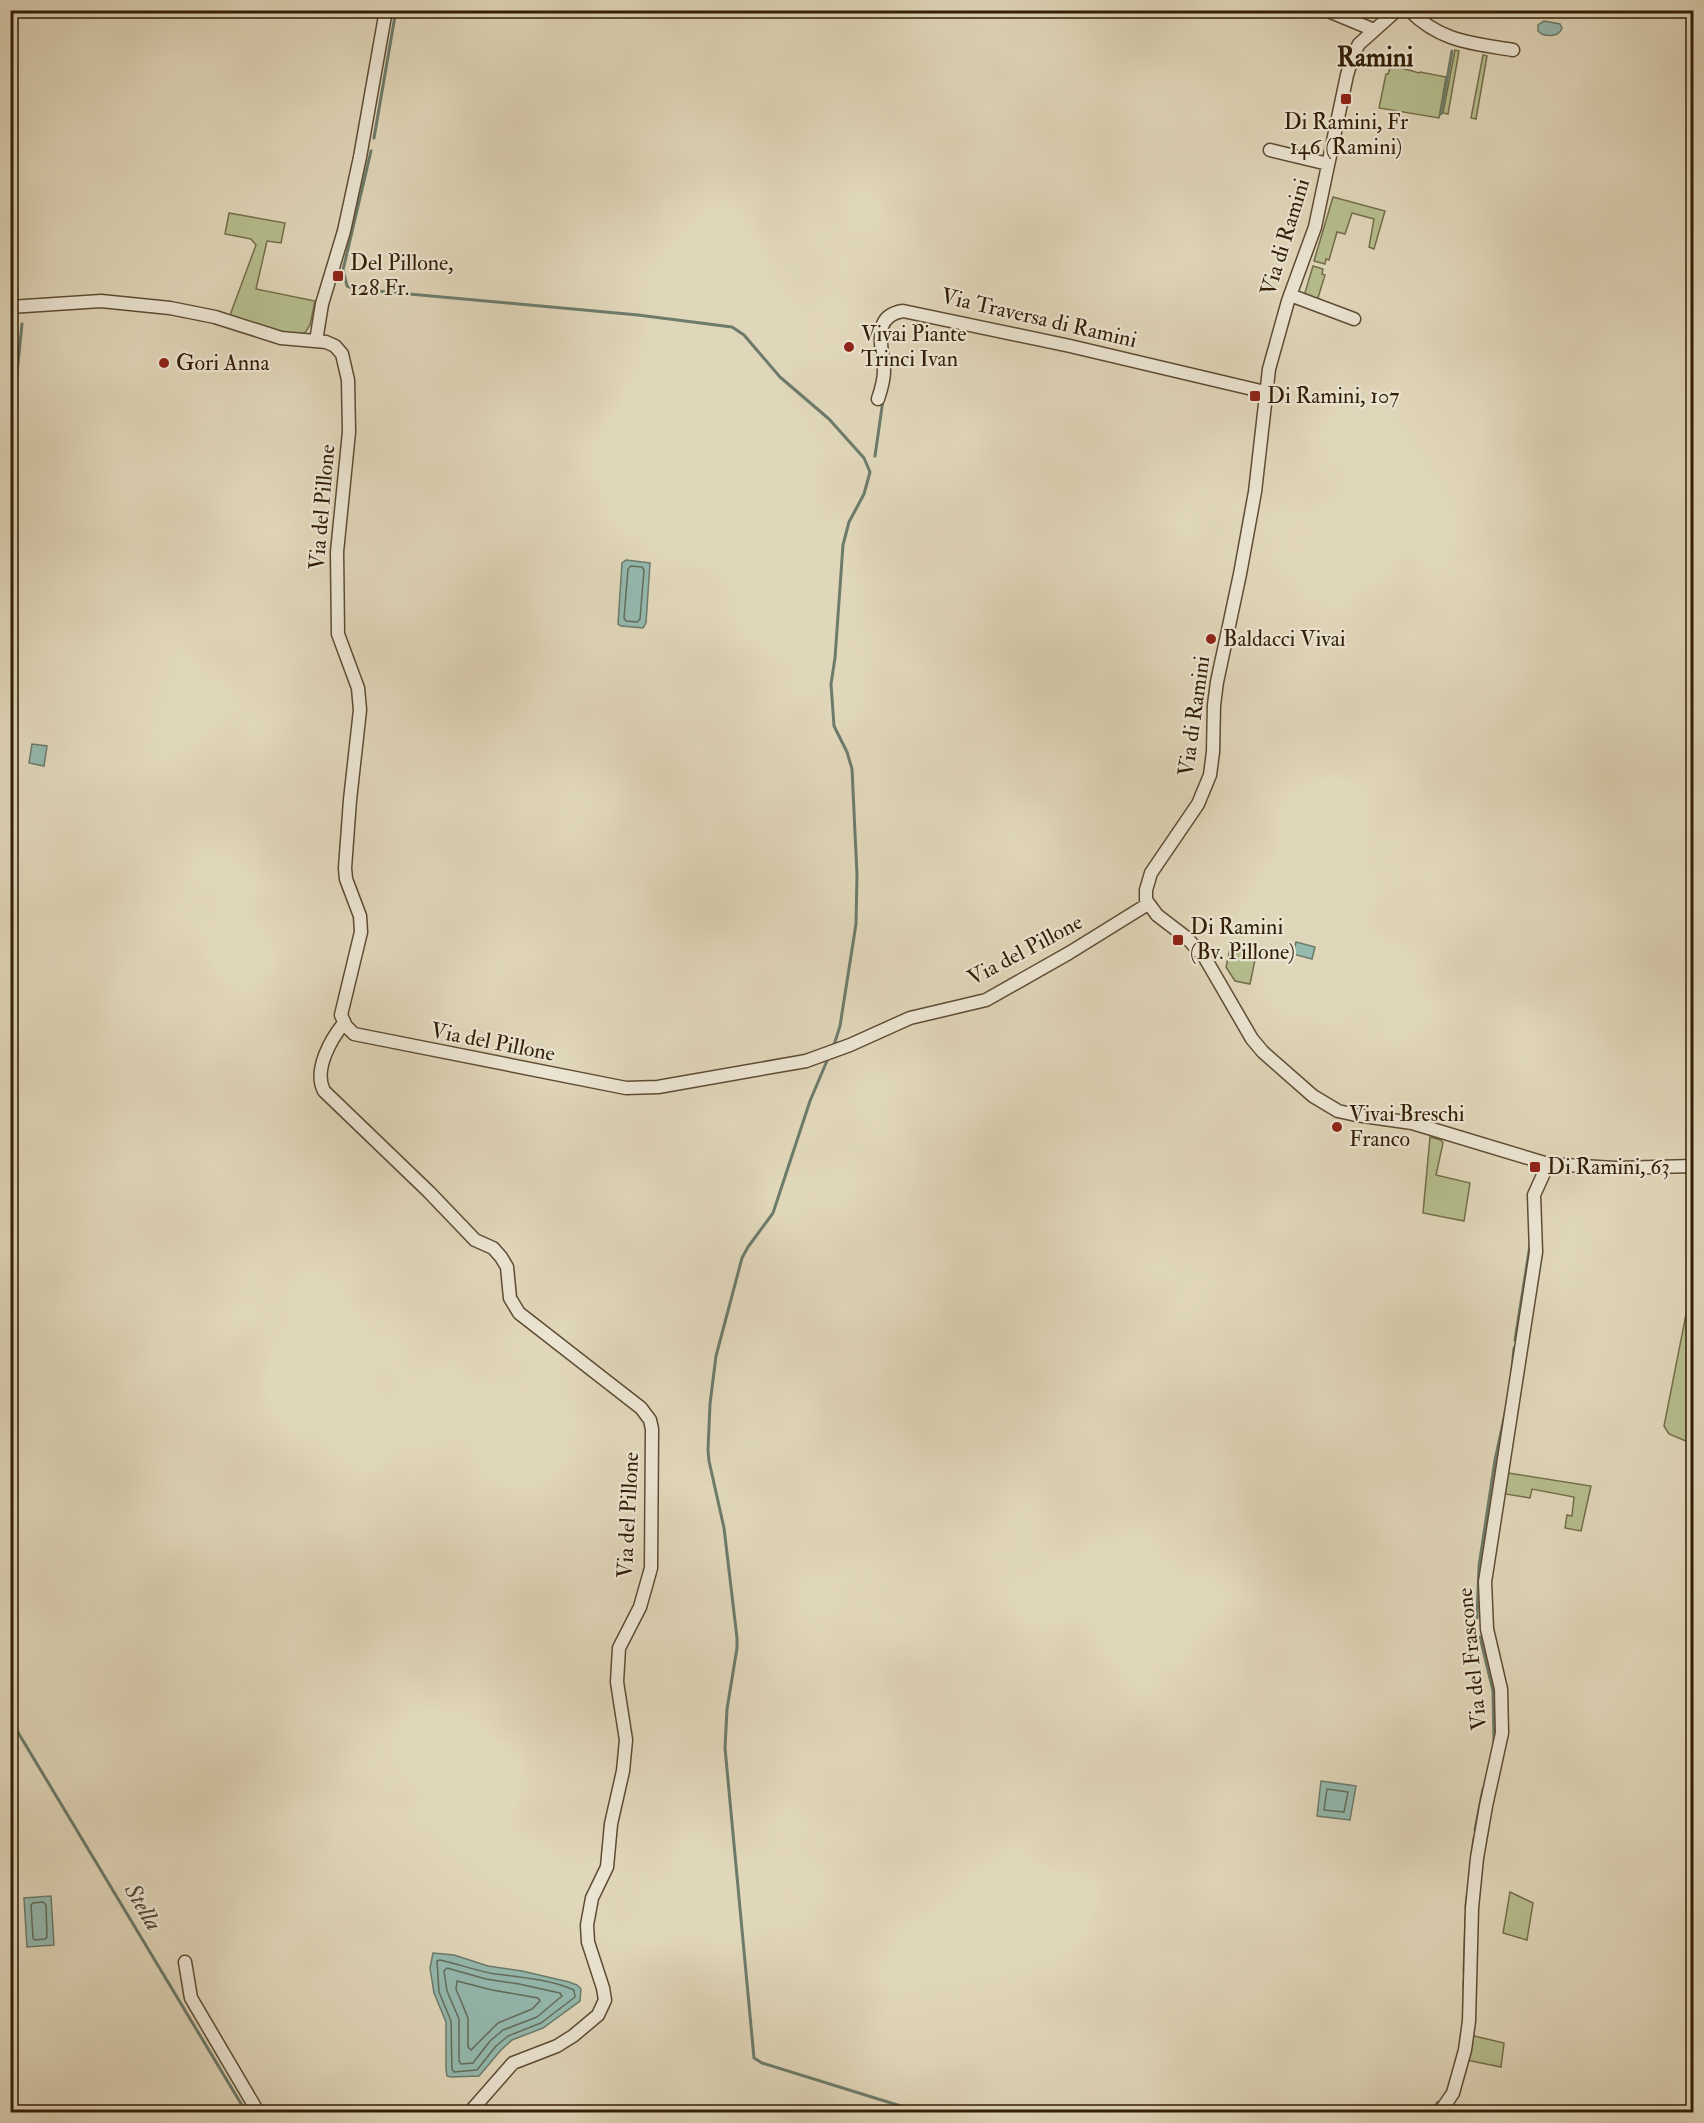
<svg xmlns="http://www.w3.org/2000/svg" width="1704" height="2123" viewBox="0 0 1704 2123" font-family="'IM FELL Double Pica',serif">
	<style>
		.green { fill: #b5bd8d; stroke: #746e4a; stroke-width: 1.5 }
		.water { fill: #94b9ae; stroke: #6d7b6b; stroke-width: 1.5 }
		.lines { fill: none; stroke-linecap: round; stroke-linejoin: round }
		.shore { stroke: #636c5a; stroke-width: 1.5 }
		.stream { stroke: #6d7b6b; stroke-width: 3 }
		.minor-casing { stroke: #5e4c33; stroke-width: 15 }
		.minor { stroke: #ebe4d2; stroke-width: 12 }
		.poi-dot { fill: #8f2418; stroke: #ebe4d2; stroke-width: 2 }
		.labels { text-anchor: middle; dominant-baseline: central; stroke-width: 4.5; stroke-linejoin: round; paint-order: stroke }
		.poi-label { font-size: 22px; fill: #321e06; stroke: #ebe4d2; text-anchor: start }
		.street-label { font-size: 22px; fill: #321e06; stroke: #ebe4d2 }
		.water-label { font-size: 24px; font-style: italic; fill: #4f4c38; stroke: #ebe4d2 }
		.quarter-label { font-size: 26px; font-weight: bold; fill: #321e06; stroke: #ebe4d2 }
	</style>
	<rect width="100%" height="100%" fill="#e0d6b9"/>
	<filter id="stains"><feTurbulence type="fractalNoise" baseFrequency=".00333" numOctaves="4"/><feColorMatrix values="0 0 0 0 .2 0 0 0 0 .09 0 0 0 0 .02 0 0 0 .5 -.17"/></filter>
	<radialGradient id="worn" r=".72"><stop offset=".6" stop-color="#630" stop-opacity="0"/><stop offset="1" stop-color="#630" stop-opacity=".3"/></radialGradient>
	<path class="green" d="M1455 50 1459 51 1448 114 1443 113Z
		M1483 55 1487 56 1476 119 1471 118Z
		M1391 65 1419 73 1420 72 1446 77 1439 118 1379 108 1386 74H1388Z
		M1333 197 1385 211 1374 249 1369 247 1374 219 1352 213 1345 234 1337 232 1329 260 1326 259 1325 264 1314 261Z
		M229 213 285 223 281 243 267 241 256 289 315 301 310 325 305 333 289 334 229 318 256 245 251 239 225 234Z
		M1313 266 1323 269 1322 274 1325 275 1317 301 1304 296Z
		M1230 949 1256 955 1250 984 1235 981 1226 967Z
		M1430 1137 1441 1140 1443 1143 1436 1175 1470 1183 1464 1221 1423 1213Z
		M1693 1279V1444L1669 1434 1664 1426Z
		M1508 1473 1591 1486 1581 1531 1565 1528 1567 1515 1572 1516 1574 1497 1532 1489 1530 1498 1505 1494Z
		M1510 1892 1533 1903 1527 1940 1503 1933Z
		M1470 2035 1504 2043 1501 2067 1466 2060Z"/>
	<path class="water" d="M1544 21 1560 24 1562 28C1559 37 1545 38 1538 31V25Z
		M626 560 650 563 646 623 643 628 621 626 618 624 622 563Z
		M32 744 47 746 44 766 29 763Z
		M1296 942 1315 947 1312 959 1293 954Z
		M1321 1781 1356 1786 1350 1820 1317 1816Z
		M51 1896 54 1945 27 1947 24 1898Z
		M433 1953 454 1955 488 1966 522 1971 569 1982 577 1985 581 1989 580 2001 543 2028 512 2040 501 2050 479 2076 451 2077 447 2076 446 2069V2022L434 1993 430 1968Z"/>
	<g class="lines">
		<path class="shore" d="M631 566 642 567 644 570 640 619 637 622 626 621 624 618 628 569Z
			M1327 1789 1348 1792 1344 1812 1324 1810Z
			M43 1902 46 1905 47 1937 45 1939 35 1940 33 1938 31 1905 33 1903Z
			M440 1960C458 1964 477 1971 495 1974 520 1977 552 1980 574 1990L575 1997 541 2023 508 2036 496 2046 477 2070 454 2072 452 2069 451 2021 439 1992 437 1961Z
			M447 1968 486 1979 519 1984 560 1993 562 1996 537 2017 503 2030 490 2041 473 2063 461 2064 459 2061V2019L447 1991 444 1971Z
			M457 1981 492 1990 538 1998 540 2001 532 2009 498 2023 471 2050 468 2047V2018L456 1989Z"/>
		<path class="stream" d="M1441 114 1452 51
			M374 138 396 10
			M371 151 343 270 347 286 355 289 638 315 732 327 744 335 780 377 829 419 864 458 870 472 864 494 849 522 843 545 835 658 831 684 834 726 847 752 852 769 857 875 856 924 840 1026 833 1048
			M14 402 22 324
			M10 431 13 409
			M875 456 883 400
			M829 1056 810 1101 773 1213 748 1247 742 1258 716 1356 710 1404 708 1450 709 1461 724 1528 737 1638V1648L727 1709 725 1748 754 2058 762 2063 920 2112
			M1515 1340 1530 1245
			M1512 1370 1514 1348
			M1477 1618 1479 1566 1495 1460 1506 1409
			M1480 1637 1493 1691 1494 1742
			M10 1719 246 2112
			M1475 1830 1483 1789
			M1472 1854 1474 1838
			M1466 1907 1467 1897
			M1464 1972 1466 1916
			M1464 2000V1981
			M1431 2112 1438 2102"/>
		<defs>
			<path id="minor" d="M1326 10 1374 30
				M1397 10 1359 44 1353 55 1347 75 1315 227 1288 301 1269 369 1255 492 1240 574 1217 682 1214 705 1213 752 1210 775 1198 804 1151 873 1146 890V900L1157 915 1187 938 1205 958 1252 1039 1263 1052 1313 1096 1338 1111 1356 1115 1412 1123 1548 1164 1615 1168 1694 1166
				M1409 10C1441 42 1471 43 1513 50
				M1270 150 1328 164
				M1290 295 1354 319
				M10 307 101 301 170 308 215 317 281 338 326 342 335 346 342 354 348 380 349 432 337 552 338 634 358 688 360 710 350 800 345 868 346 879 360 916 361 932 341 1015 346 1026 354 1034 626 1088 658 1087 806 1061 850 1045 910 1018 986 1000 1069 953 1148 904
				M316 341 322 304 344 231 360 157 386 10
				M878 399C881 390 884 381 884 371 883 348 870 316 903 311L1070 346 1265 392
				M344 1023C331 1039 313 1070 324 1091L429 1192 475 1240 493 1248 501 1257 507 1267 510 1298 519 1313 641 1408 650 1420 652 1429 651 1568 640 1607 619 1648 617 1682 626 1740 623 1771 611 1824 607 1867 592 1898 587 1925 588 1942 603 1988 605 2000 598 2015 573 2036 557 2046 513 2063 470 2112
				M185 1962 191 1998 258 2112
				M1440 2112 1453 2093 1465 2050 1469 2021 1472 1908 1477 1858 1486 1806 1502 1733 1501 1689 1487 1629 1485 1582 1536 1252 1534 1195 1548 1164"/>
		</defs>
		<use href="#minor" class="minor-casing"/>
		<use href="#minor" class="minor"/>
	</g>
	<g class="poi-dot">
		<rect x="1340" y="93" width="12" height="12" rx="3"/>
		<rect x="332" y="270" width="12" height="12" rx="3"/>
		<circle cx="849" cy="347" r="6"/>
		<circle cx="164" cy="363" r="6"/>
		<rect x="1249" y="390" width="12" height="12" rx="3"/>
		<circle cx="1211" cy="639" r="6"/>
		<rect x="1172" y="934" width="12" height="12" rx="3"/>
		<circle cx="1337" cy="1127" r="6"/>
		<rect x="1529" y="1161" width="12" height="12" rx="3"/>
	</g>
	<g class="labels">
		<g class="poi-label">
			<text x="1346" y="122" text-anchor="middle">Di Ramini, Fr<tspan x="1346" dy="25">146 (Ramini)</tspan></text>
			<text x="350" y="263">Del Pillone,<tspan x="350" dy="25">128 Fr.</tspan></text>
			<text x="861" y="334">Vivai Piante<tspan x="861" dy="25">Trinci Ivan</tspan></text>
			<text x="176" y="363">Gori Anna</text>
			<text x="1267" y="396">Di Ramini, 107</text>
			<text x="1223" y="639">Baldacci Vivai</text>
			<text x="1190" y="927">Di Ramini<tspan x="1190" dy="25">(Bv. Pillone)</tspan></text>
			<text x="1349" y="1114">Vivai Breschi<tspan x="1349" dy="25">Franco</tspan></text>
			<text x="1547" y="1167">Di Ramini, 63</text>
		</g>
		<g class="street-label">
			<text transform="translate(1285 237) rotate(-73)">Via di Ramini</text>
			<text transform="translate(1039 318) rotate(13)">Via Traversa di Ramini</text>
			<text transform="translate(322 507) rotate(-85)">Via del Pillone</text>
			<text transform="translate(1194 716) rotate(-82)">Via di Ramini</text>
			<text transform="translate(1025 950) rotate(-28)">Via del Pillone</text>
			<text transform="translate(493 1042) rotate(11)">Via del Pillone</text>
			<text transform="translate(628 1515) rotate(-87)">Via del Pillone</text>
			<text transform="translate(1472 1659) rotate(-96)">Via del Frascone</text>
		</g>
		<g class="water-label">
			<text transform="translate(143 1907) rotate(59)">Stella</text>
		</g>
		<g class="quarter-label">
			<text x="1375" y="58">Ramini</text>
		</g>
	</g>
	<rect width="1704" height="2123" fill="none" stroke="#e0d6b9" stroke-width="36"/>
	<rect x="12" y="12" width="1680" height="2099" fill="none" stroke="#321e06" stroke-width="3"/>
	<rect x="18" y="18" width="1668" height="2087" fill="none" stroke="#321e06" stroke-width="1.5"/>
	<rect width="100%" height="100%" filter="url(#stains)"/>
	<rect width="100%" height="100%" fill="url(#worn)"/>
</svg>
